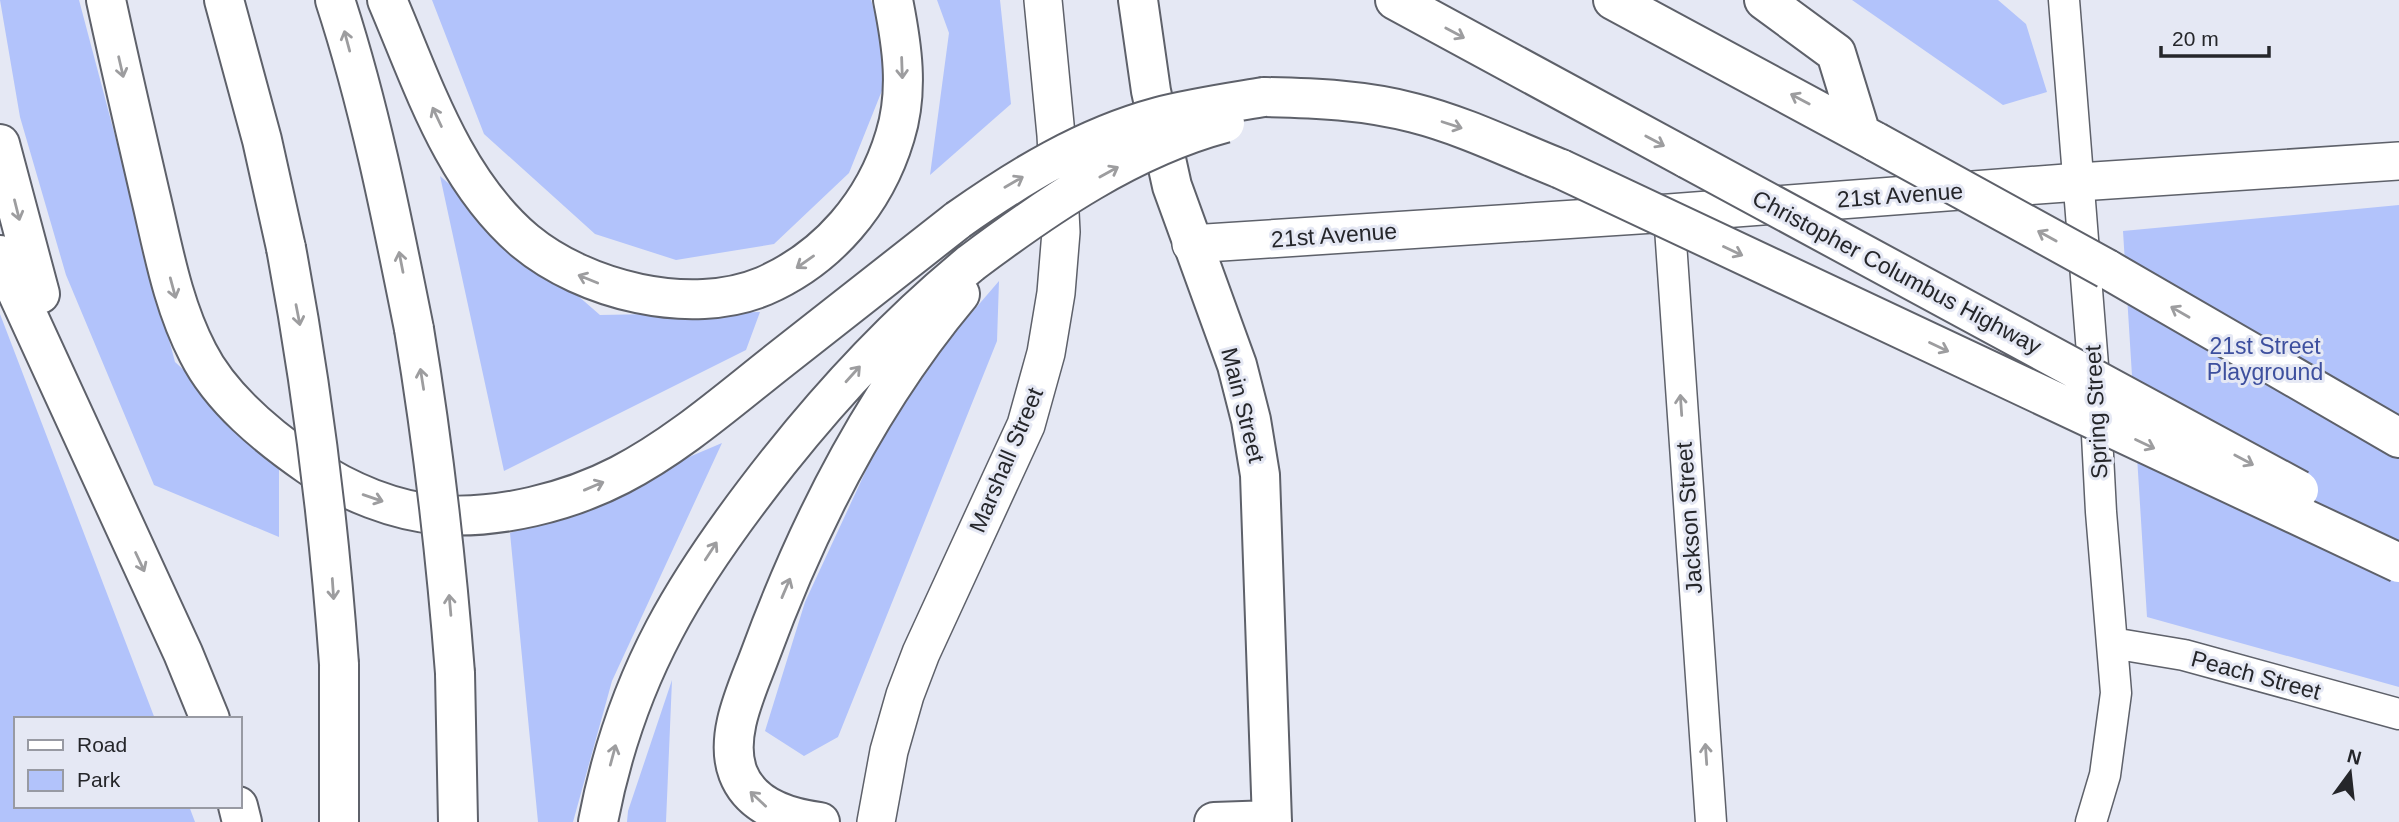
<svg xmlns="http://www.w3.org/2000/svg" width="2399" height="822" viewBox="0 0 2399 822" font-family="Helvetica,sans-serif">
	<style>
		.green { fill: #b2c3fb }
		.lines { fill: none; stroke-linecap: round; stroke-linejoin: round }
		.minor-casing { stroke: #5e616a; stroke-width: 33 }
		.tertiary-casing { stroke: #5e616a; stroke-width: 40 }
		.primary-casing { stroke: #5e616a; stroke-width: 42 }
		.motorway-casing { stroke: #5e616a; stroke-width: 42 }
		.minor { stroke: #fff; stroke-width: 30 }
		.tertiary { stroke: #fff; stroke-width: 37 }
		.primary { stroke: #fff; stroke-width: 38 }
		.motorway { stroke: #fff; stroke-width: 38 }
		.motorway-bridge-casing { stroke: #5e616a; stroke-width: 42; stroke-linecap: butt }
		.motorway-bridge { stroke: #fff; stroke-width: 38 }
		.oneway { stroke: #9d9d9f }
		.labels { text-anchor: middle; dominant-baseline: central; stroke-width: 6; stroke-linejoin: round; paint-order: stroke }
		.street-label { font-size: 23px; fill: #25262a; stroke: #e5e8f4 }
		.park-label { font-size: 23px; fill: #3d4f9e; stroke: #e5e8f4 }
	</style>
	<rect width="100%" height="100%" fill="#e5e8f4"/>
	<path class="green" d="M0 0H79L175 362 279 457V537L154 485 66 275 20 117Z
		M432 0H871L891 68 849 173 774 244 676 260 595 234 484 134Z
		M937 0H1000L1011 104 930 175 949 33Z
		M1852 0H1998L2026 24 2047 92 2003 105Z
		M440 176 600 315 760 312 746 350 504 471Z
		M2399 205V687L2147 617 2123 231Z
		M999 281 997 341 838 737 804 756 765 731 805 602 901 395Z
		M0 314 155 719H16V806H189L195 822H0Z
		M722 443 612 681 573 822H538L510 533Z
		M672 680 666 822H627L628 811Z"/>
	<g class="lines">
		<defs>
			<path id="minor" d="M2064 0 2094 378 2101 512 2116 693 2105 775 2091 822
				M1669 213 1711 822
				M2112 643 2184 655 2399 714"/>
			<path id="tertiary" d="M1191 244 1669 213 2079 182 2399 161
				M876 822 889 751 905 695 921 653 1026 425 1046 353 1056 293 1061 232 1056 135 1043 0"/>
			<path id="primary" d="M1138 0 1151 91 1172 186 1237 365 1251 420 1260 475 1272 822
				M1214 822 1272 820"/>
			<path id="motorway" d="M106 0C120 65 135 129 150 194 163 248 172 303 198 353 221 399 268 437 310 466 347 492 395 511 440 515 499 519 568 502 620 475 678 445 730 399 781 359 840 313 899 267 958 220
				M224 0 262 140 286 248
				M335 0C370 107 392 219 414 329
				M387 0C423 84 453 180 525 241 584 290 690 317 764 286 828 258 875 203 895 136 909 91 902 45 893 0
				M1395 0 1688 159
				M1613 0 1876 142
				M1764 0 1836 53 1860 131
				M1264 97C1315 98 1365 100 1414 113 1465 126 1513 150 1561 169
				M0 144 40 294
				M0 255 183 653 210 719
				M2107 269 2399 438
				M339 664V822
				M455 673 458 822
				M238 806 242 822
				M598 822C626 674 687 577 779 461 837 388 899 322 971 263
				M820 822C788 818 751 807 738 773 724 736 747 690 760 655 807 527 872 399 960 294"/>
		</defs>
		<use href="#minor" class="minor-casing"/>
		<use href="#tertiary" class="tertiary-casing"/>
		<use href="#primary" class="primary-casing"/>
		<use href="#motorway" class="motorway-casing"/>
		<use href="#minor" class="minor"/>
		<use href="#tertiary" class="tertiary"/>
		<use href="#primary" class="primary"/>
		<use href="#motorway" class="motorway"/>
		<defs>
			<path id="motorway-bridge" d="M1876 142 2107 269
				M1688 159 2299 490
				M1561 169 2399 563
				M958 220C1019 177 1084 137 1158 117 1193 108 1228 103 1264 97
				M286 248C312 386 329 523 339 664
				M971 263C1047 206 1131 148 1225 123
				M414 329C433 443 446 557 455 673"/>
		</defs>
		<use href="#motorway-bridge" class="motorway-bridge-casing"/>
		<use href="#motorway-bridge" class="motorway-bridge"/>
	</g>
	<defs><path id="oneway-shaft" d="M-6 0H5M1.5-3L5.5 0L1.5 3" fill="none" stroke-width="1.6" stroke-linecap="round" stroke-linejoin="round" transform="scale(1.75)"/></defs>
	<g class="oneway">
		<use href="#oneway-shaft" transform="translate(1455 33) rotate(28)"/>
		<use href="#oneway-shaft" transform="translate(347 41) rotate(-105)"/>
		<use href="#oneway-shaft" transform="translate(121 67) rotate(77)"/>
		<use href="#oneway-shaft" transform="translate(902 68) rotate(88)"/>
		<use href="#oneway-shaft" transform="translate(1800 99) rotate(-152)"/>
		<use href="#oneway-shaft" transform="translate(437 117) rotate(-115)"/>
		<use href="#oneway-shaft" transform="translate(1452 125) rotate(18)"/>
		<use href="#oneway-shaft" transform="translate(1655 141) rotate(28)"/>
		<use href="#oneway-shaft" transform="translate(1109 172) rotate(-29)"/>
		<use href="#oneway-shaft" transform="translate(1014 182) rotate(-30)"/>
		<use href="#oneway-shaft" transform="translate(17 210) rotate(76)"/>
		<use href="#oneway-shaft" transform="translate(2047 236) rotate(-151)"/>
		<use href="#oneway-shaft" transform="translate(1733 251) rotate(25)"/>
		<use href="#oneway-shaft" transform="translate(401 262) rotate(-101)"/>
		<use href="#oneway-shaft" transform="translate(805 262) rotate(145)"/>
		<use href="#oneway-shaft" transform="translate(588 279) rotate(-158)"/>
		<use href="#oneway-shaft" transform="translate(173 288) rotate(75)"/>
		<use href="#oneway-shaft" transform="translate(2180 312) rotate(-150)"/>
		<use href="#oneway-shaft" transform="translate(298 315) rotate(79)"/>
		<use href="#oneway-shaft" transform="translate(1939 347) rotate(25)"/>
		<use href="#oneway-shaft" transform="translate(853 374) rotate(-48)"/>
		<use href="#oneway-shaft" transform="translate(422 379) rotate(-99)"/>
		<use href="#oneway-shaft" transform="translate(1681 405) rotate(-94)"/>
		<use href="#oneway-shaft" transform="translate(2145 444) rotate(25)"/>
		<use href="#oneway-shaft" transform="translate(2244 460) rotate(28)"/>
		<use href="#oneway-shaft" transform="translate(594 486) rotate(-23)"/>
		<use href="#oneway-shaft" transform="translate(373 498) rotate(19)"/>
		<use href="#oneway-shaft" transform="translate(711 551) rotate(-57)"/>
		<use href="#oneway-shaft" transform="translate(140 562) rotate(65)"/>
		<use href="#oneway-shaft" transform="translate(786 588) rotate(-67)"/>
		<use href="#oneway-shaft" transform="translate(333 589) rotate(86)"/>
		<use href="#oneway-shaft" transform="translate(450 605) rotate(-95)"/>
		<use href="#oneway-shaft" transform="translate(1706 754) rotate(-94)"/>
		<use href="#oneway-shaft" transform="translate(613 755) rotate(-75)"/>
		<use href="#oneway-shaft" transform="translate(758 799) rotate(-137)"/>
	</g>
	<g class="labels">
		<g class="street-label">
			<text transform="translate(1900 195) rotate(-4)">21st Avenue</text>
			<text transform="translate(1334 235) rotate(-4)">21st Avenue</text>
			<text transform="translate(1897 272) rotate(28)">Christopher Columbus Highway</text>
			<text transform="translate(1243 405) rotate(76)">Main Street</text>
			<text transform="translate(2096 412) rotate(-93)">Spring Street</text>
			<text transform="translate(1006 460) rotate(-67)">Marshall Street</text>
			<text transform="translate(1689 518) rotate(-94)">Jackson Street</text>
			<text transform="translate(2256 675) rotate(15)">Peach Street</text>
		</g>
		<g class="park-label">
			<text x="2265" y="346">21st Street<tspan x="2265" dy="26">Playground</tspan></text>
		</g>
	</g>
	<rect x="14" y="717" width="228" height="91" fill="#e5e8f4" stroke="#989aa3" stroke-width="2"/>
	<rect x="28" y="740" width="35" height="10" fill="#ffffff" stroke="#989aa3" stroke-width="2"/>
	<text x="77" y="752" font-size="21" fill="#25262a">Road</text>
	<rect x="28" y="770" width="35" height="21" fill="#b2c3fb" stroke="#989aa3" stroke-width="2"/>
	<text x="77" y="787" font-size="21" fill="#25262a">Park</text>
	<g transform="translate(2350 773) rotate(15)" stroke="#e5e8f4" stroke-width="5" paint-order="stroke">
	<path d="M0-5L12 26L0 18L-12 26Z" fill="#25262a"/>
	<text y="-10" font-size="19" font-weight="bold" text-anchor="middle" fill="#25262a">N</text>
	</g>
	<path d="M2161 46v10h108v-10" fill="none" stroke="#25262a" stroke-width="3.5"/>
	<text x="2172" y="46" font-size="21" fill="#25262a" stroke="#e5e8f4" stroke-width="5" paint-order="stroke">20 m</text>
</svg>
